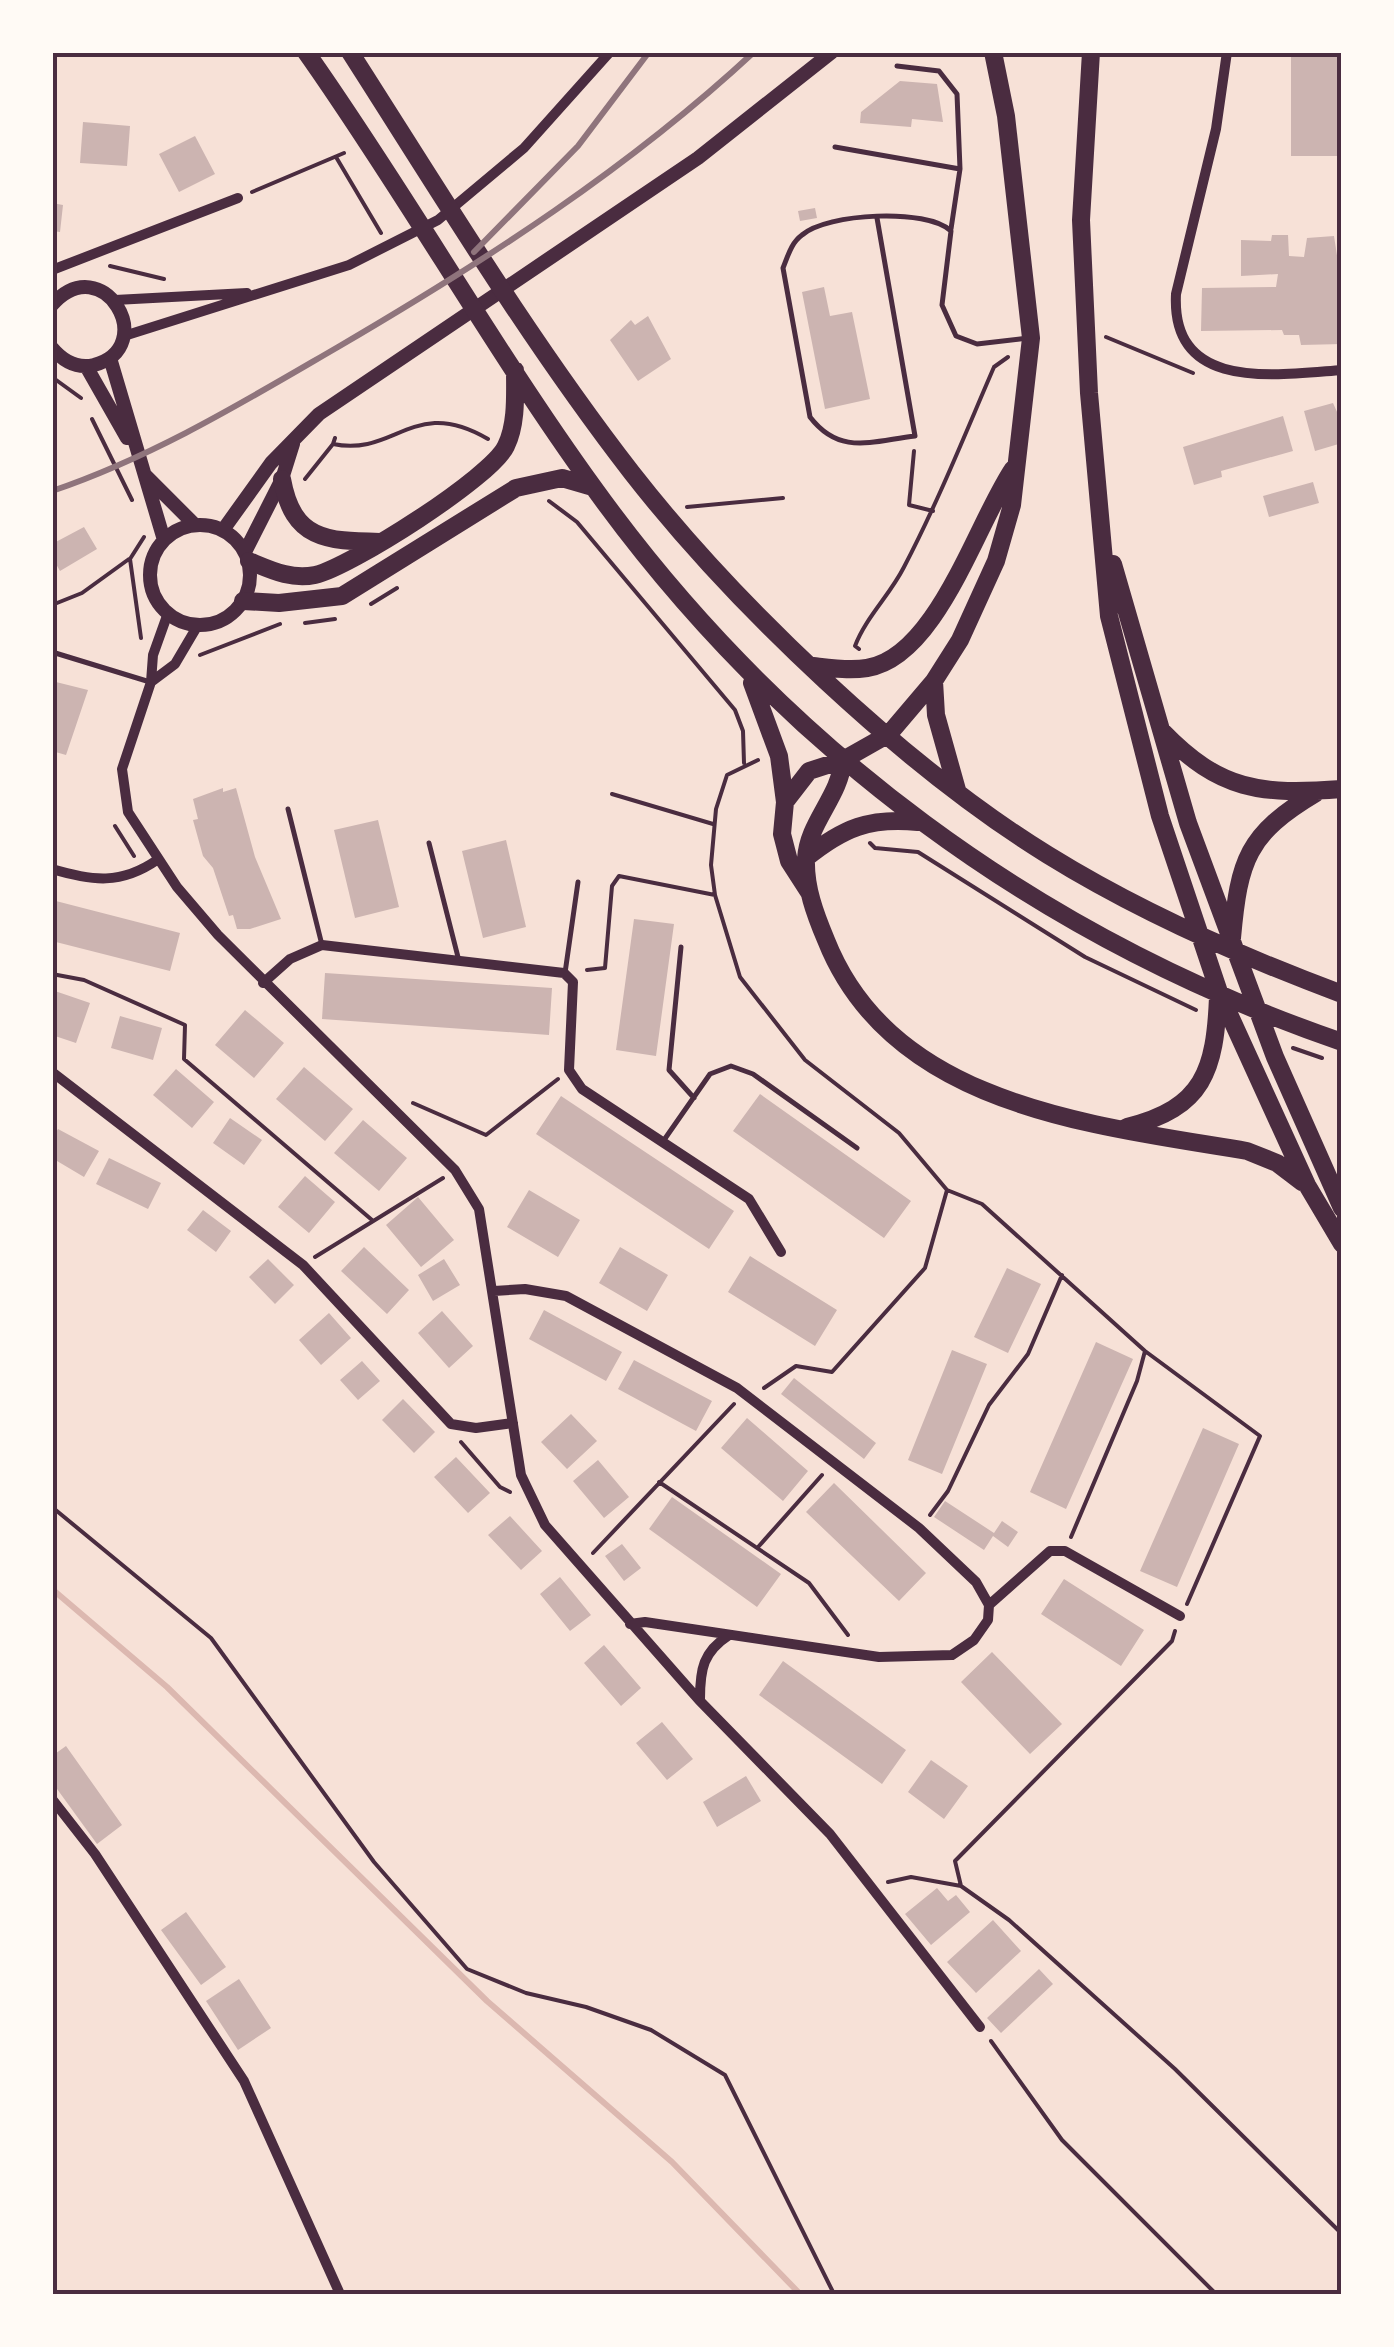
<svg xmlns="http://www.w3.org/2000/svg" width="1394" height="2347" viewBox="0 0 1394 2347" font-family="Raleway,sans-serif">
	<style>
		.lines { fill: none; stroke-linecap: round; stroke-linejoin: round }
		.stream { stroke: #dcb8b0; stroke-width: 6 }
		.building { fill: #ccb4b1 }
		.path { stroke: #4a2c40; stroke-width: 4 }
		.service { stroke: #4a2c40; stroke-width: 5 }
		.minor { stroke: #4a2c40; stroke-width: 10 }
		.tertiary { stroke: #4a2c40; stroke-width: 14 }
		.primary { stroke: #4a2c40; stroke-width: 18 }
		.rail { stroke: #8f747c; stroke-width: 6 }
		.neatline { fill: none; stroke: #4a2c40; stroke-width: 4 }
	</style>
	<rect width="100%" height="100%" fill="#f7e1d7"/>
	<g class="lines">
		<path class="stream" d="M52 1589 167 1687 487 2001 672 2162 800 2294"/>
	</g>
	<path class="building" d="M1291 52H1342V156H1291Z
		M900 81 937 84 943 122 912 119 911 127 860 123 861 112Z
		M83 122 130 126 127 166 80 163Z
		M195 136 215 174 179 192 159 154Z
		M52 203 63 205 60 232 52 231Z
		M815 208 817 218 800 221 798 211Z
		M1272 235H1288L1289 256 1304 257 1307 238 1334 236 1342 288V344L1301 345 1299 335H1284L1282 330 1201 331 1202 288 1276 287 1278 274 1241 276V240L1271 241Z
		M824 287 830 316 852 312 870 399 825 409 802 292Z
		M648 316 671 359 638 381 610 340 631 320 635 325Z
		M1333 403 1342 423V443L1315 451 1304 411Z
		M1283 416 1293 451 1221 471 1222 477 1194 485 1183 447Z
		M1313 482 1319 503 1269 517 1263 496Z
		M84 527 97 549 60 571 52 557V544Z
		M52 681 88 690 66 755 52 751Z
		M223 788V792L236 788 255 857 281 919 250 929H237L233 915 229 916 213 868 203 856 193 820 198 819 193 799Z
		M378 820 399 907 355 918 334 830Z
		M506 840 526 927 483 938 462 851Z
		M52 900 180 933 170 971 52 941Z
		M634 919 674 924 656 1056 616 1050Z
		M325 973 552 988 549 1035 322 1019Z
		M52 990 90 1003 76 1043 52 1035Z
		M245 1010 284 1043 254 1078 215 1045Z
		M120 1016 162 1028 153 1060 111 1048Z
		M304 1067 353 1109 325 1141 276 1099Z
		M176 1069 214 1102 192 1128 153 1095Z
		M760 1094 911 1201 884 1238 733 1131Z
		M561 1096 734 1211 709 1249 536 1134Z
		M230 1118 262 1140 244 1165 213 1143Z
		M363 1120 407 1158 379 1191 334 1153Z
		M58 1129 99 1151 84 1177 52 1158V1139Z
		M109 1158 161 1183 148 1209 96 1184Z
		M305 1176 335 1202 309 1233 278 1207Z
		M529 1190 580 1220 558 1257 507 1227Z
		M418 1197 454 1240 421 1267 386 1225Z
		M203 1210 231 1231 216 1252 187 1230Z
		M364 1247 409 1290 387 1314 341 1271Z
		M620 1247 668 1275 647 1311 599 1283Z
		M750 1256 837 1310 815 1346 728 1292Z
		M268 1259 294 1285 275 1304 249 1277Z
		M444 1259 460 1285 433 1301 418 1275Z
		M1007 1268 1041 1284 1008 1353 974 1337Z
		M544 1310 622 1352 606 1381 529 1339Z
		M442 1311 473 1346 449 1368 418 1333Z
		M329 1313 351 1338 321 1365 299 1340Z
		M1096 1342 1133 1359 1066 1509 1030 1492Z
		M952 1350 987 1364 942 1474 908 1460Z
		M634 1360 712 1401 696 1431 618 1389Z
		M362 1361 380 1381 358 1400 340 1380Z
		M794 1378 876 1443 864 1459 781 1394Z
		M403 1399 435 1432 414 1453 382 1420Z
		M571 1414 597 1441 567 1469 541 1442Z
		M747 1418 808 1471 783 1501 721 1448Z
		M1203 1428 1239 1444 1177 1587 1140 1571Z
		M456 1457 490 1493 468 1513 434 1477Z
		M598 1460 629 1497 604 1518 573 1481Z
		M834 1483 926 1573 899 1601 806 1512Z
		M672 1497 781 1574 757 1607 649 1529Z
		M945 1501 994 1533 1002 1521 1018 1532 1008 1547 993 1536 984 1550 934 1517Z
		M510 1516 542 1551 521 1570 488 1535Z
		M622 1544 641 1568 624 1581 605 1556Z
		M560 1577 591 1615 570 1631 540 1594Z
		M1064 1579 1144 1630 1121 1666 1041 1614Z
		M604 1645 641 1688 621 1706 584 1663Z
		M992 1652 1062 1724 1030 1754 961 1682Z
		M783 1661 906 1750 882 1784 759 1695Z
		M662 1722 693 1759 667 1780 636 1743Z
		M66 1746 122 1825 97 1844 52 1782V1756Z
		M931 1760 968 1786 944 1819 908 1792Z
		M746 1776 761 1801 717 1827 703 1802Z
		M937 1888 948 1901 956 1895 970 1912 931 1945 905 1914Z
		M186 1912 226 1967 201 1985 161 1930Z
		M993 1920 1021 1951 976 1993 947 1962Z
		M1039 1969 1053 1984 1001 2033 987 2018Z
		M239 1979 271 2028 238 2050 206 2001Z"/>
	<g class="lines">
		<path class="path" d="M336 157 381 233
			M252 192 344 153
			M110 266 164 279
			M1106 337 1193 373
			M52 377 81 398
			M92 419 132 500
			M335 438 333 444C396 457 413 395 488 439
			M914 451 909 505 933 511
			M305 479 333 444
			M549 501 577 522 735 710 743 731 744 763
			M687 507 783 498
			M371 604 397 588
			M52 605 82 593 129 559
			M305 623 335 619
			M141 638 130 559 144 537
			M859 649 855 646C866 617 890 595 904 567 938 502 965 434 994 367L1008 357
			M200 655 280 624
			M758 760 727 775 716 809 711 865 715 895 740 977 805 1060 899 1133 947 1190 982 1204 1145 1351 1260 1436 1187 1604
			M612 794 713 824
			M115 826 134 856
			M870 843 875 848 918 852 1085 957 1196 1010
			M587 970 605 968 612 886 619 876 715 895
			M52 974 84 980 185 1025 184 1059 372 1220
			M1293 1048 1322 1058
			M413 1103 486 1135 558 1079
			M315 1257 443 1178
			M764 1388 796 1366 832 1372 925 1268 947 1190
			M461 1442 500 1487 510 1492
			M659 1482 809 1583 848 1635
			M52 1507 211 1638 374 1862 467 1969 526 1993 586 2007 651 2030 725 2075 834 2294
			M930 1515 948 1491 989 1405 1028 1354 1062 1275
			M1071 1537 1137 1381 1145 1351
			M759 1546 822 1475
			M593 1553 734 1404
			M888 1882 911 1877 961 1886 1009 1920 1175 2069 1342 2234
			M961 1886 955 1861 1172 1641 1175 1631
			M991 2041 1062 2140 1216 2294"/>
		<path class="service" d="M897 66 939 71 957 94 960 169
			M835 147 960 169 951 229
			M877 218 915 436C872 441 840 456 810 417L783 268C788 256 791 243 802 235 827 213 927 208 951 231L942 305 956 336 977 344 1028 338
			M52 652 150 682
			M288 809 322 945
			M429 843 459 961
			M681 947 669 1070 694 1098
			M565 973 578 882
			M664 1140 710 1074 731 1066 753 1074 857 1148"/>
		<path class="minor" d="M1227 52 1216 129 1176 294C1171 392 1275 375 1342 370
			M52 270 238 198
			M115 300 247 293
			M124 336 349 265 438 220 524 148 610 52
			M168 613 153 655 151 682 122 769 128 812 177 887 218 935 455 1170 479 1209 521 1475 545 1525 699 1700 830 1834 980 2027
			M151 682 175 664 198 625
			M52 869C92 881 121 885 157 860
			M263 983 290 959 322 945 564 973 573 982 569 1070 582 1089 749 1199 781 1252
			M52 1072 303 1265 451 1424 476 1428 513 1423
			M494 1291 525 1289 566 1296 737 1388 919 1528 976 1582 989 1605 988 1620 974 1640 952 1655 879 1657 645 1622 630 1624
			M989 1605 1050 1551H1065L1180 1616
			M700 1699C700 1669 703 1652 729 1635
			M52 1799 95 1854 244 2081 340 2294"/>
		<path class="tertiary" d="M52 305C103 247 161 347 94 365 77 369 63 361 52 348
			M110 358 164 540
			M86 366 127 438
			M146 476 195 525
			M150 575a50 50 0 1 1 100 0a50 50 0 1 1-100 0Z
			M223 530 271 463 319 414 698 158 832 52
			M245 552 282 479 293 444"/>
		<path class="primary" d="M306 52C407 195 492 347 594 488 781 748 1039 938 1342 1042
			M350 52C441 194 529 340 632 473 735 605 905 767 1048 855 1140 912 1240 956 1342 994
			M1091 52 1081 220 1089 393 1109 616 1160 816 1219 992 1307 1185 1342 1244
			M282 479C293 540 326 541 380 542
			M249 561C271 570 291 580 315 575 350 567 492 477 506 446 517 424 515 394 515 370
			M1113 564 1188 823 1275 1057 1342 1208
			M243 601 279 603 342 596 516 488 562 478 593 487
			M813 666C830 668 849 671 867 668 937 657 977 522 1013 469
			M934 681 936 715 957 790
			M752 683 779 756 785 802
			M1162 731C1220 791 1260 795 1342 789
			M843 760C840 797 808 822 806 859 805 887 815 914 826 940 892 1107 1094 1125 1247 1151L1277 1163 1302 1182
			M806 858C843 828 870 817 918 822
			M809 892 789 861 782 834 785 802 809 771 843 760 889 734 934 681 960 640 996 561 1012 505 1031 338 1006 116 993 52
			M1232 938C1239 860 1247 834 1316 793
			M1127 1127C1204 1108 1215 1070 1218 997"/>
		<path class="rail" d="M474 252 578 146 649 52
			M52 491C155 456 245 401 338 347 485 261 628 169 754 52"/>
	</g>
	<rect width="1394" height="2347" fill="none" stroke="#fffaf5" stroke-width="110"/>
	<rect x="55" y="55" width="1284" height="2237" class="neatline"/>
</svg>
